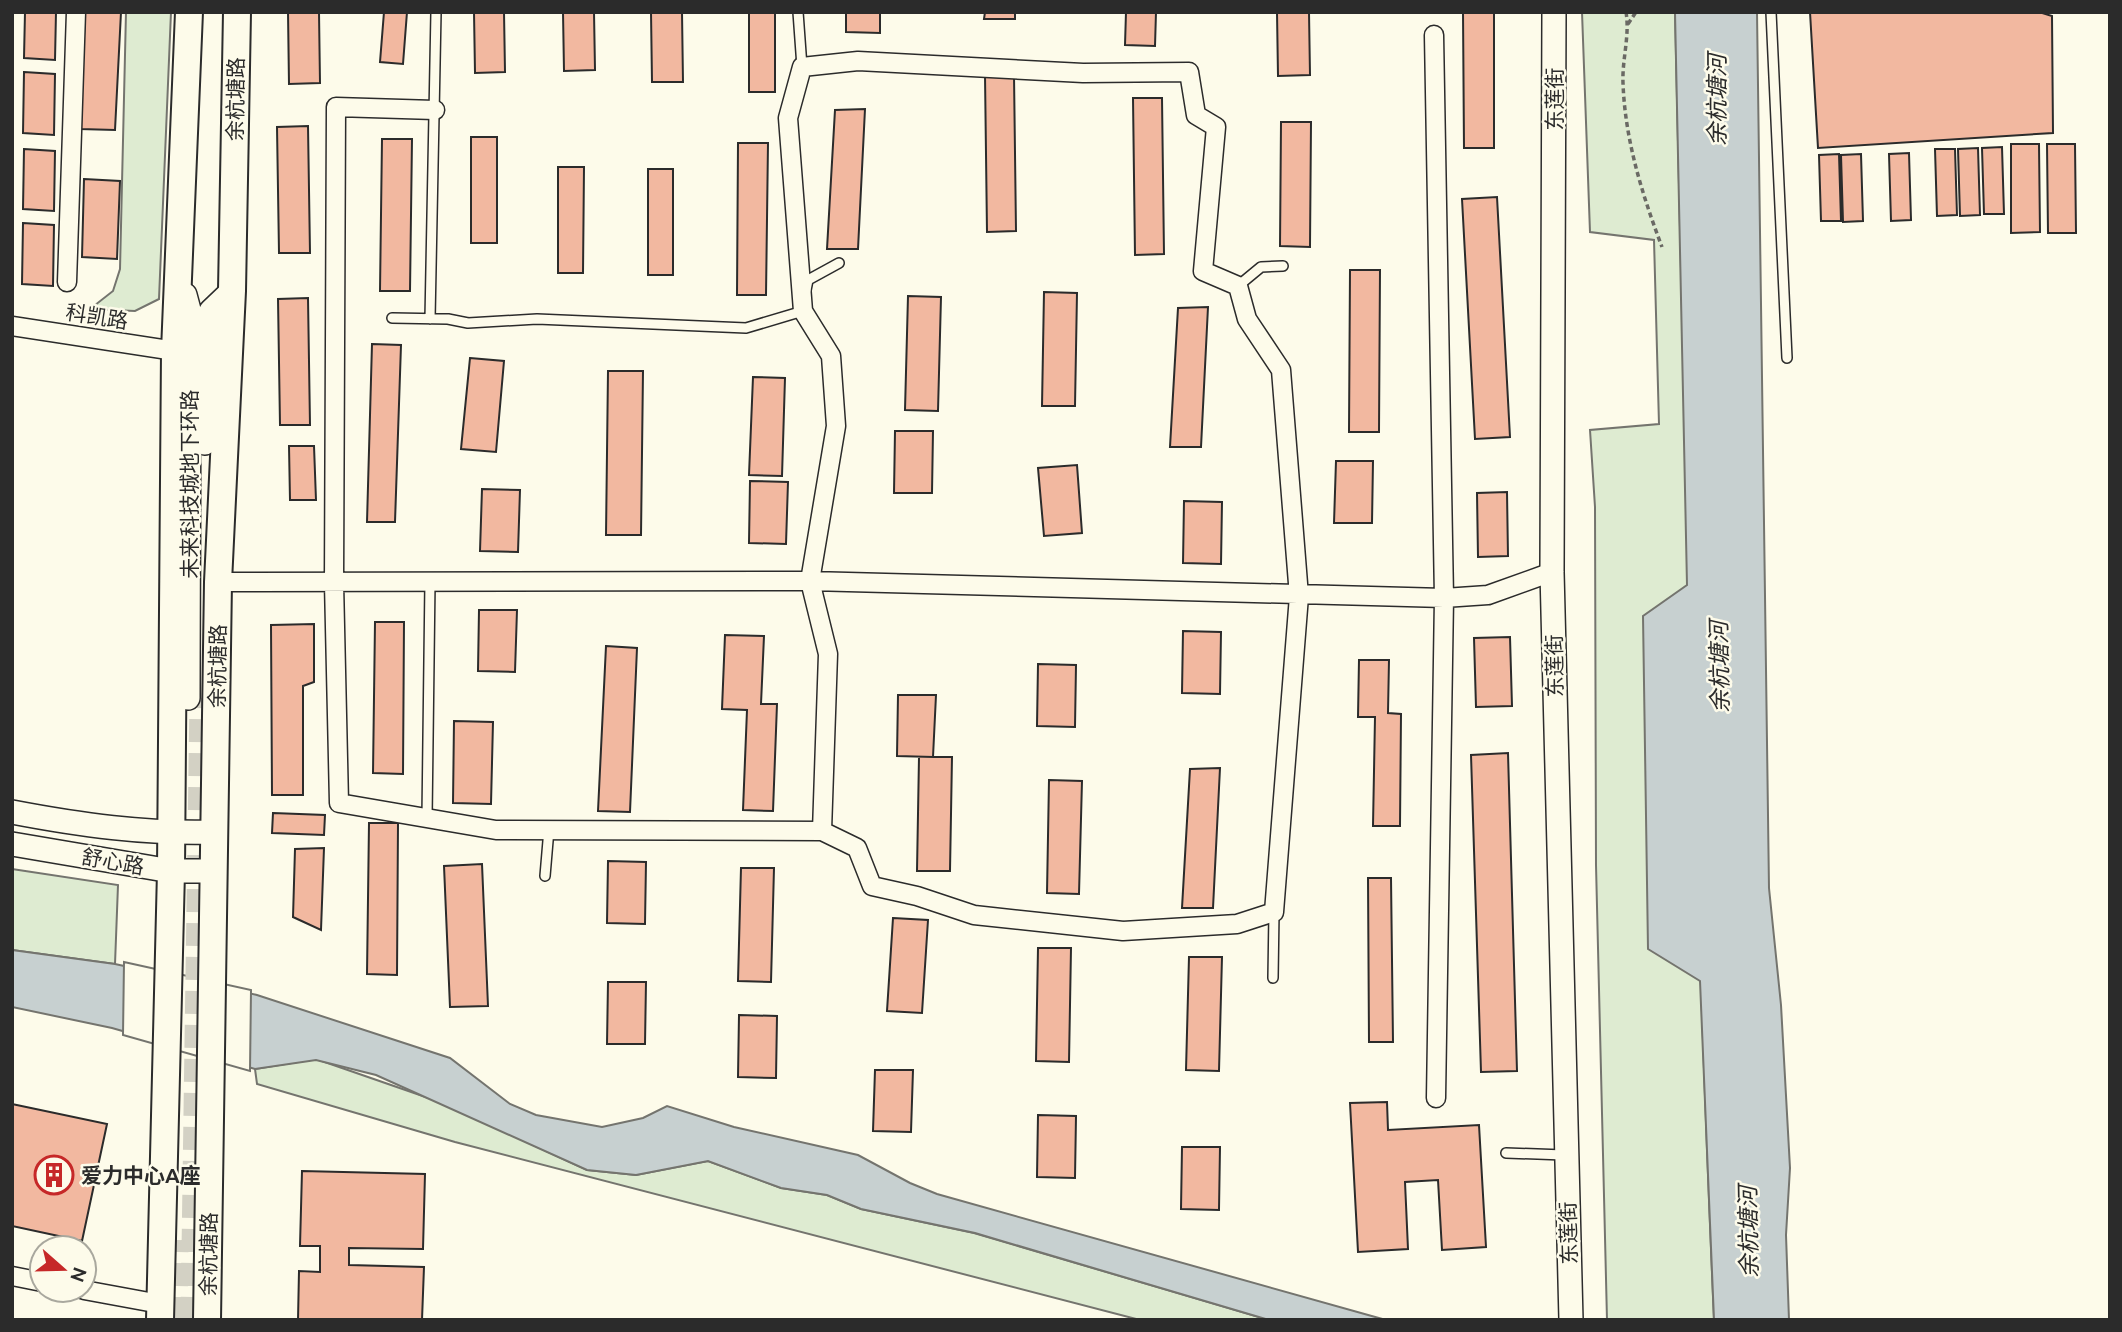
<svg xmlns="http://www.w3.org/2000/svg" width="2122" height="1332" viewBox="0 0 2122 1332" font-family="Ubuntu,'Noto Sans SC',sans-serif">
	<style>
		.green { fill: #deebd1; stroke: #74746e; stroke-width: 2 }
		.water { fill: #c7d0d0; stroke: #74746e; stroke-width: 2 }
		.pier { fill: #fdfbea; stroke: #74746e; stroke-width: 2 }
		.building { fill: #f2b8a0; stroke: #2b2b2b; stroke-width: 2 }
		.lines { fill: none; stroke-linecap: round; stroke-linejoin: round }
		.tertiary-tunnel { stroke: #d3d1c4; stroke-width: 23; stroke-dasharray: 23 11; stroke-linecap: butt }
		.service-casing { stroke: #2b2b2b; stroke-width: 12 }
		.minor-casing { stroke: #2b2b2b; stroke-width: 21 }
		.tertiary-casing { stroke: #2b2b2b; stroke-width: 26 }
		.secondary-casing { stroke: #2b2b2b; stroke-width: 30 }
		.path { stroke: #6a6964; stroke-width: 3.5; stroke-dasharray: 5 3.5; stroke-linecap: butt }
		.service { stroke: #fdfbea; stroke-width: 9 }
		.minor { stroke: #fdfbea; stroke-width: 18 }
		.tertiary { stroke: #fdfbea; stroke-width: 23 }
		.secondary { stroke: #fdfbea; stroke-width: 26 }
		.labels { text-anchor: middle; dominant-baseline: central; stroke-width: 5; stroke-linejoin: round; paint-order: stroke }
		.street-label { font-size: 21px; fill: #2b2b2b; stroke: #fdfbea }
		.poi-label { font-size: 21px; font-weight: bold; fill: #2b2b2b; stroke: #fdfbea; text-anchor: start }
		.water-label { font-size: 23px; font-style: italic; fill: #2b2b2b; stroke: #fdfbea }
	</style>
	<rect width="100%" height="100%" fill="#fdfbea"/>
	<path class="green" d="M126 12H171L159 299 135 311 90 309 113 291 120 269Z
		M1582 12H1675C1685 448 1695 884 1714 1320H1607L1596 865 1595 507 1590 430 1659 424 1654 240 1590 232Z
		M12 869 118 885 115 964 12 950Z
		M316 1059 440 1102 587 1170 636 1175 708 1161 781 1188 827 1195 861 1209 974 1233 1269 1320H1140L455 1142 257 1084 255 1069Z"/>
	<path class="water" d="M1675 12H1757L1769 888 1781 1005 1790 1168 1786 1235 1789 1320H1714L1700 981 1648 949 1643 616 1687 585Z
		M12 950 115 964 257 995 450 1058 510 1104 536 1115 602 1127 643 1118 667 1106 734 1127 858 1155 910 1183 937 1194 1386 1320H1269L975 1233 861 1209 827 1195 781 1188 708 1161 636 1175 587 1170 376 1075 316 1060 255 1069 112 1028 12 1007Z"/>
	<path class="pier" d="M124 962 251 990 250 1071 123 1035Z"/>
	<path class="building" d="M25 12H56L55 60 24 58Z
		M85 12H121L115 130 80 129Z
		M288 12H319L320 83 289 84Z
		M384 12H407L403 64 380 62Z
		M474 12H504L505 72 475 73Z
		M563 12H594L595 70 564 71Z
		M651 12H682L683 82H652Z
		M749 12H775V92H749Z
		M846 12H880V33L846 32Z
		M985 12H1015V19H984Z
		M1126 12H1156L1155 46 1125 45Z
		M1277 12H1309L1310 75 1278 76Z
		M1463 12H1494V148H1464Z
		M1810 12H2039L2052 16 2053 133 1818 148Z
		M24 72 55 74 54 135 23 133Z
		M985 75H1014L1016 231 987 232Z
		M1133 98H1162L1164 254 1135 255Z
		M865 109 858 249H827L835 110Z
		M1281 122H1311L1310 247 1280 246Z
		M308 126 310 253H279L277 127Z
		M471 137H497V243H471Z
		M382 139H412L410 291H380Z
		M738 143H768L766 295H737Z
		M2011 144H2039L2040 232 2011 233Z
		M2047 144H2075L2076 233H2048Z
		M2002 147 2004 214H1984L1982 148Z
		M1978 148 1980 215 1960 216 1958 149Z
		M24 149 55 151 54 211 23 209Z
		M1935 149H1955L1957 215 1937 216Z
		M1909 153 1911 220 1891 221 1889 154Z
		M1839 154 1841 221H1821L1819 155Z
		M1861 154 1863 221 1843 222 1841 155Z
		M558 167H584L583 273H558Z
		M648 169H673V275H648Z
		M84 179 120 181 117 259 82 257Z
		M1497 197 1510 437 1475 439 1462 199Z
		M23 223 54 225 53 286 22 284Z
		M1350 270H1380L1379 432H1349Z
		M1044 292 1077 293 1075 406H1042Z
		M908 296 941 297 938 411 905 410Z
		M308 298 310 425H280L278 299Z
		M1208 307 1201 447H1170L1178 308Z
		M372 344 401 345 395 522H367Z
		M470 358 504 361 496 452 461 449Z
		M608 371H643L641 535H606Z
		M753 377 785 378 782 476 749 475Z
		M895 431H933L932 493H894Z
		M289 446H314L316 500H290Z
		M1336 461H1373L1372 523H1334Z
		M1077 465 1082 533 1044 536 1038 468Z
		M750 481 788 482 786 544 749 543Z
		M482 489 520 490 518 552 480 551Z
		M1507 492 1508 556 1478 557 1477 493Z
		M1184 501 1222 502 1221 564 1183 563Z
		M479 610H517L515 672 478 671Z
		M375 622H404L403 774 373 773Z
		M314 624V682L303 686V795H272L271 625Z
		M1183 631 1221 632 1220 694 1182 693Z
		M725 635 764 636 761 704H777L773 811 743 810 747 710 722 709Z
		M1510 637 1512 706 1476 707 1474 638Z
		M606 646 637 648 630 812 598 811Z
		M1359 660H1389L1388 713 1401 714 1400 826H1373L1375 717H1358Z
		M1038 664 1076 665 1075 727 1037 726Z
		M898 695H936L933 757 897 756Z
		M454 721 493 722 491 804 453 803Z
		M1508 753 1517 1071 1481 1072 1471 755Z
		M919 757H952L950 871H917Z
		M1220 768 1213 908H1182L1190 769Z
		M1049 780 1082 781 1079 894 1047 893Z
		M273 813 325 815 324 835 272 833Z
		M369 823H398L397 975 367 974Z
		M324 848 321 930 293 917 295 849Z
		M608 861 646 862 645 924 607 923Z
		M482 864 488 1006 450 1007 444 866Z
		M741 868H774L771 982 738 981Z
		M1368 878H1391L1393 1042H1369Z
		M893 918 928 920 922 1013 887 1011Z
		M1038 948H1071L1069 1062 1036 1061Z
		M1189 957H1222L1219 1071 1186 1070Z
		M608 982H646L645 1044H607Z
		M739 1015 777 1016 776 1078 738 1077Z
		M875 1070H913L911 1132 873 1131Z
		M1387 1102 1388 1130 1479 1125 1486 1247 1442 1250 1438 1180 1405 1182 1408 1249 1358 1252 1350 1103Z
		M12 1104 107 1124 82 1241 12 1226Z
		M1038 1115 1076 1116 1075 1178 1037 1177Z
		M1182 1147H1220L1219 1210 1181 1209Z
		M302 1171 425 1174 423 1249 349 1248V1265L424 1267 422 1320H298L299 1271 320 1272V1246H300Z"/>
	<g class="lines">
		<path class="tertiary-tunnel" d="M176 1320 177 1240
			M192 1320 201 698"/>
		<defs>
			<path id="service" d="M798 12 802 67
				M1771 12 1787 358
				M1238 286 1261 267 1283 266
				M806 290 808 280 839 263
				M392 318 448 319 468 323 537 319 746 328 803 311 804 308
				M430 319 436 12
				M427 818 430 581
				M545 876 549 829
				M1273 978 1274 912
				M1506 1153 1564 1155"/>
			<path id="minor" d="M1434 35 1444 598 1436 1098
				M435 110 336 107 334 583 339 803 496 830 822 831 828 654 810 581 836 426 831 356 803 311 788 118 802 67 858 61 1083 73 1189 72 1196 115 1216 127 1203 271 1238 286 1247 319 1281 370 1299 596 1274 912 1237 924 1123 931 974 915 917 896 872 886 857 848 822 831
				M67 282 76 12
				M12 326 175 351
				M218 582 810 581 1444 598 1488 595 1552 572
				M12 1276 42 1282
				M84 1290 160 1304"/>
			<path id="tertiary" d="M1554 12 1552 572 1571 1320
				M185 295 189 310 188 698
				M205 443 211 311 232 291
				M12 812C80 825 145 834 214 832
				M12 844 171 871H214"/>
			<path id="secondary" d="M160 1320 171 871 175 351 189 12
				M207 1320 218 582 232 291 237 12"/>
		</defs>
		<use href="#service" class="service-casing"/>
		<use href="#minor" class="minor-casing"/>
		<use href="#tertiary" class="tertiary-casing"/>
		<use href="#secondary" class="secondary-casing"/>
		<path class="path" d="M1626 12C1630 36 1622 59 1623 83 1625 140 1642 194 1662 247
			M1628 24 1636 12"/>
		<use href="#service" class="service"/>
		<use href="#minor" class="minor"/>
		<use href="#tertiary" class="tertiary"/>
		<use href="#secondary" class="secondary"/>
	</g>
	<defs>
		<symbol id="building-ring" viewBox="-11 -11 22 22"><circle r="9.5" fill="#fdfbea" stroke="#c62828" stroke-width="1.5"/><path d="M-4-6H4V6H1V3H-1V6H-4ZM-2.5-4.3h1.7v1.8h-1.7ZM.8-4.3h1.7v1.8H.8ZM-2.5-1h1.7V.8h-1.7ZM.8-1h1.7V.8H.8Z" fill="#c62828"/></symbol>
	</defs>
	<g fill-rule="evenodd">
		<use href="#building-ring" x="32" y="1153" width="44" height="44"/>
	</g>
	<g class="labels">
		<g class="street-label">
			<text transform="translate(235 99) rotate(-89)">余杭塘路</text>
			<text transform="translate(1554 99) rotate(-90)">东莲街</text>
			<text transform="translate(97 316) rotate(9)">科凯路</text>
			<text transform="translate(189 484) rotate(-90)">未来科技城地下环路</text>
			<text transform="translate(217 666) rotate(-89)">余杭塘路</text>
			<text transform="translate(1554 666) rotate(-91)">东莲街</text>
			<text transform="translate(113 861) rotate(10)">舒心路</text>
			<text transform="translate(1568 1233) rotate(-92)">东莲街</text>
			<text transform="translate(208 1254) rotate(-89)">余杭塘路</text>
		</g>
		<g class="poi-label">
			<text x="81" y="1175">爱力中心A座</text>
		</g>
		<g class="water-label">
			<text transform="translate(1716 100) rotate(-90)">余杭塘河</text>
			<text transform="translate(1719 667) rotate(-91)">余杭塘河</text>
			<text transform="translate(1748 1232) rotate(-91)">余杭塘河</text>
		</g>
	</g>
	<rect width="2122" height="1332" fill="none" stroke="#2b2b2b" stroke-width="28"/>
	<g transform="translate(63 1269) rotate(110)"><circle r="33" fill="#fdfbea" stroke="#a9a89e" stroke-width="2"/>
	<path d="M0-5L12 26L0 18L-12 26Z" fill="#c62828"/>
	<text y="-10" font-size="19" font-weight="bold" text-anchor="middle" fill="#2b2b2b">N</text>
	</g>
</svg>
